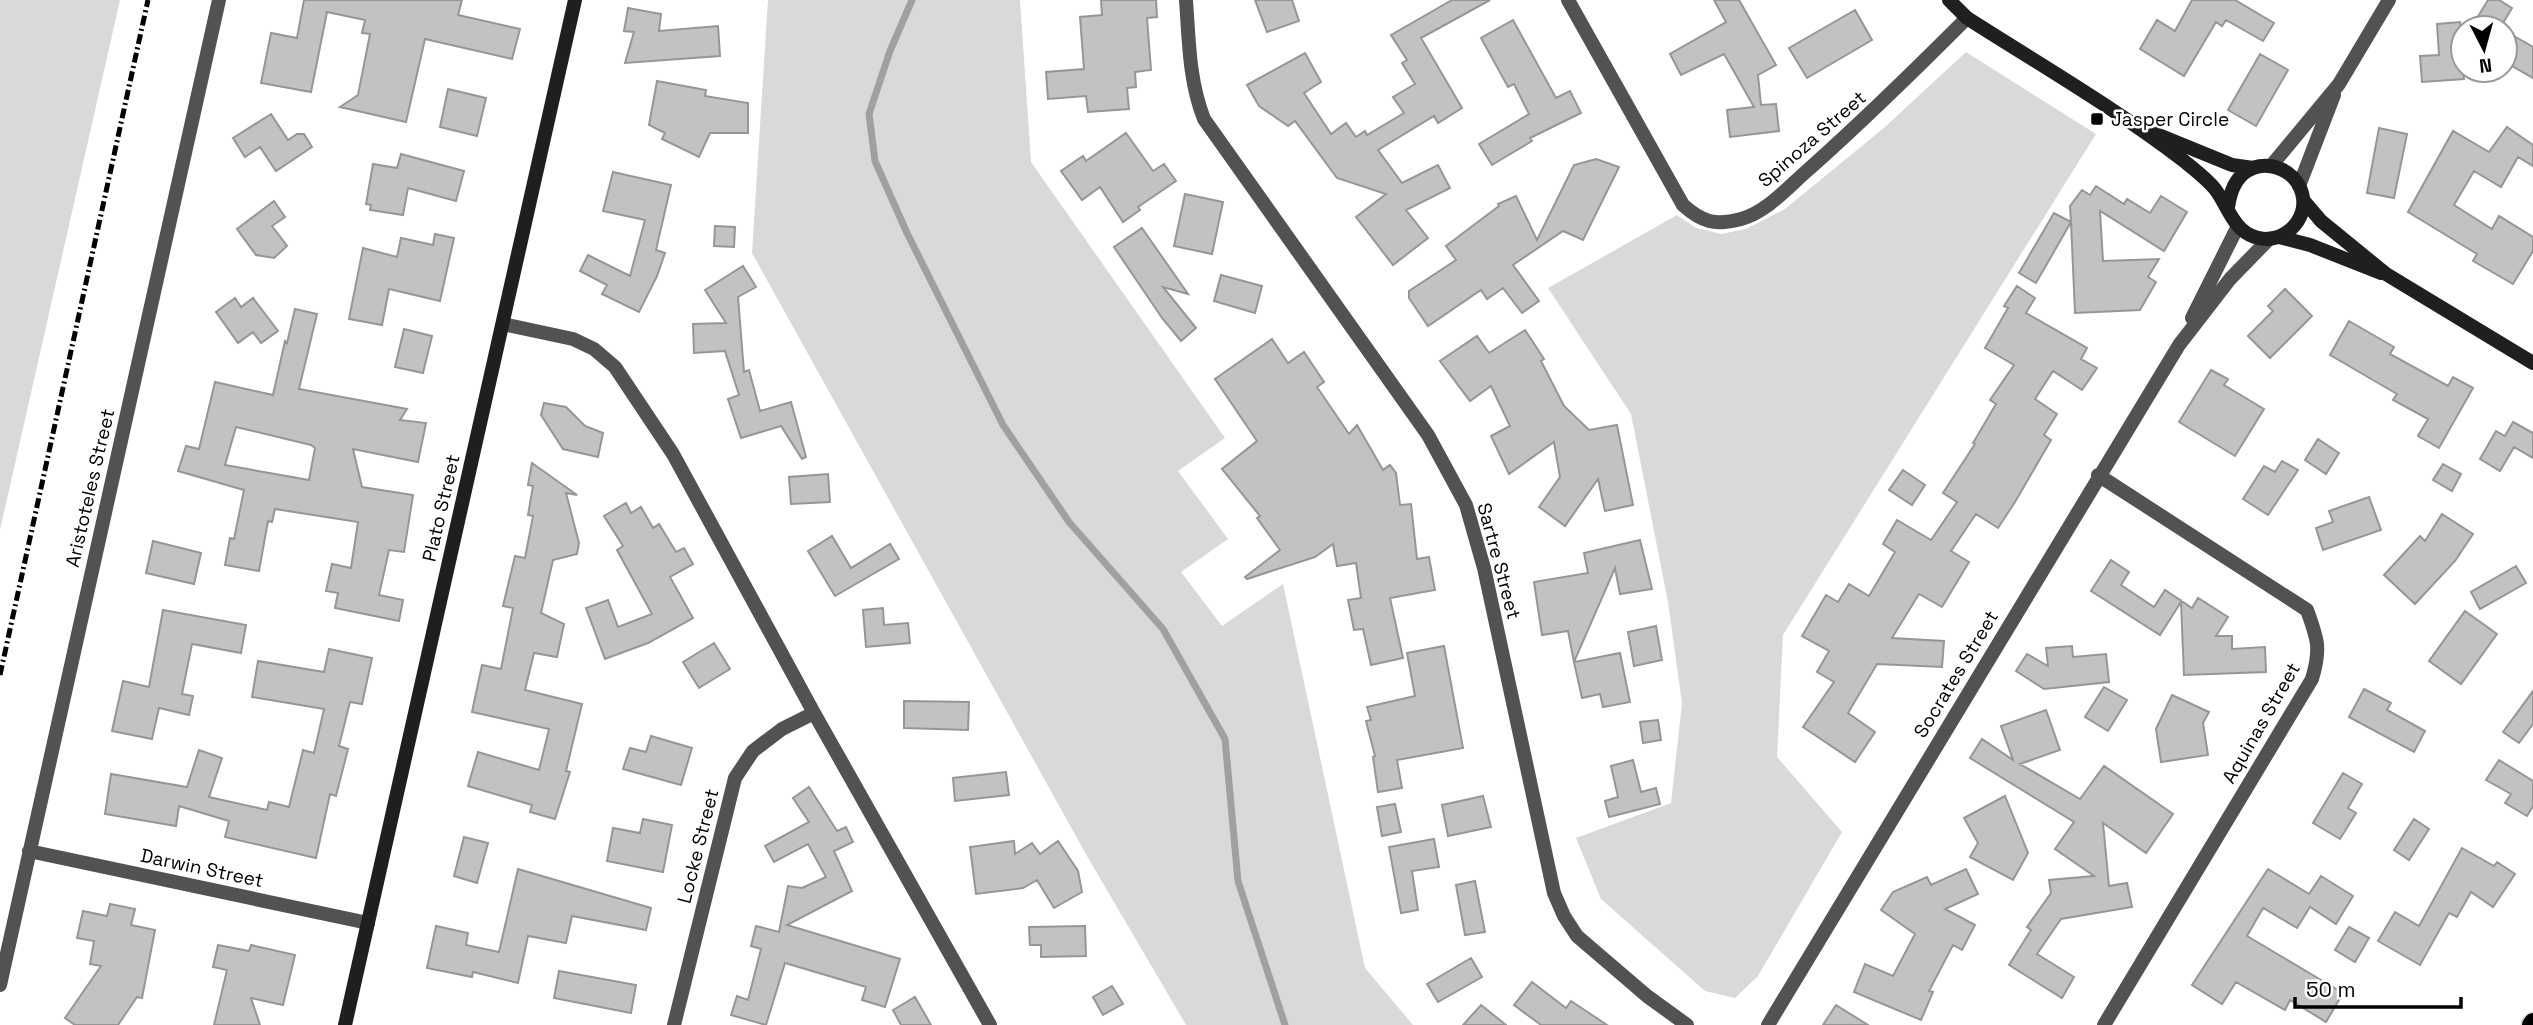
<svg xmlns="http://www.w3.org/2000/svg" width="2533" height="1025" viewBox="0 0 2533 1025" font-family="'Space Grotesk',sans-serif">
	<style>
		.green { fill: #d9d9d9 }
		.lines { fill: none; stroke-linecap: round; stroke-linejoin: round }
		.stream { stroke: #a0a0a0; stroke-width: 7 }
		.building { fill: #c2c2c2; stroke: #969696; stroke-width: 2; fill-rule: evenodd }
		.primary-casing { stroke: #dbdbdb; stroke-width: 21 }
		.street { stroke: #525252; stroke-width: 14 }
		.secondary { stroke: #1f1f1f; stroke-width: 14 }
		.primary { stroke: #000; stroke-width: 18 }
		.rail { stroke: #000; stroke-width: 5; stroke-dasharray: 10 3.5 2 3.5; stroke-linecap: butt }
		.poi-dot { fill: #000; stroke: #fff; stroke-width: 2.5 }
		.labels { text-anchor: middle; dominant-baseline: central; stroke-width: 5; stroke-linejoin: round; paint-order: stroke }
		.poi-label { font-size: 19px; fill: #000; stroke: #fff; text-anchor: start }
		.street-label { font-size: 19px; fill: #000; stroke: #fff }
	</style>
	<rect width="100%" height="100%" fill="#fff"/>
	<path class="green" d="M0 0H120L0 530Z
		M768 0H1020L1031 162 1225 438 1178 471 1228 539 1181 572 1222 626 1283 584 1365 968 1413 1025H1186L1087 856 752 253Z
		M1966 52 2096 134 1783 635 1777 757 1842 832 1758 976 1735 998 1705 991 1601 899 1576 838 1671 803 1682 703 1668 602 1631 414 1548 288 1677 215 1696 228 1721 234 1746 229 1785 209 1885 127Z"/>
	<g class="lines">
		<path class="stream" d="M912 0 890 51 869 114 875 161 907 233 1003 425 1069 522 1163 629 1225 739 1238 881 1285 1025"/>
	</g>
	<path class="building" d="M304 0H462L458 15 520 29 512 59 425 39 406 122 340 107 358 95 370 34 362 33 365 20 327 12 311 92 261 83 271 33 297 38Z
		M1101 0H1156L1157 17 1147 18 1151 70 1135 72 1136 87 1127 88 1129 109 1088 112 1086 96 1048 99 1046 72 1084 69 1080 17 1102 15Z
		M1255 0H1292L1299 21 1267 32Z
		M1452 0H1490L1421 38 1462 108 1438 123 1434 116 1378 150 1402 183 1438 165 1450 188 1406 210 1428 238 1393 265 1356 217 1386 194 1337 178 1295 121 1288 126 1259 106 1247 85 1305 53 1321 82 1304 93 1331 134 1346 123 1356 137 1365 131 1367 135 1404 113 1393 97 1415 84 1402 63 1407 60 1391 35Z
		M1714 0H1739L1776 65 1758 75 1761 105 1776 104 1779 131 1730 137 1727 110 1754 107 1724 54 1681 75 1670 54 1726 22Z
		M2192 0H2235L2274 23 2263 41 2226 20 2222 26 2216 22 2184 76 2140 49 2157 20 2175 31Z
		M2488 0H2499L2512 8 2500 28H2471Z
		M628 8 661 14 659 31 718 26 720 56 625 63 634 32 624 31Z
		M1855 10 1872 40 1807 78 1789 48Z
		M1513 20 1556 98 1570 91 1581 113 1530 138 1532 141 1492 165 1479 144 1529 114 1514 84 1508 87 1481 38Z
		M2460 22 2464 79 2422 82 2420 56 2439 55 2437 24Z
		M2514 36 2533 47V78L2505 62V52Z
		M2260 54 2288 70 2256 126 2228 110Z
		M657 81 706 90 705 96 748 103V133H710L699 157 662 139 665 133 649 125Z
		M448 89 486 98 477 136 440 127Z
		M271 114 288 140 297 134H304L312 147 276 171 260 147 245 157 233 138Z
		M2507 127 2533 145V166L2518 157 2501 187 2474 171 2454 205 2492 229 2499 216 2533 237V251L2513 284 2473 261 2477 254 2408 212 2453 131 2489 152Z
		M2379 128 2407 134 2394 198 2367 193Z
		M1126 133 1153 171 1164 164 1176 181 1138 207 1140 210 1123 222 1100 187 1082 200 1061 171 1083 156 1086 161Z
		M401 154 464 171 456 201 408 188 403 215 370 210 371 205 366 204 373 164 397 168Z
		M1596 159 1619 167 1583 240 1563 231 1513 265 1539 301 1522 313 1503 288 1487 299 1481 290 1428 326 1409 298V291L1456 260 1446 246 1499 206 1498 204 1516 196 1537 240 1574 165Z
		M613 172 671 185 656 250 665 253 657 276 639 312 602 294 607 285 580 271 588 255 630 276 645 220 603 211Z
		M2096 186 2124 204 2127 199 2150 213 2161 196 2187 212 2164 251 2100 211 2103 261 2159 259 2148 277 2156 282 2140 310 2075 313 2071 222 2036 283 2019 273 2054 213 2071 222 2070 206 2082 190 2090 195Z
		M1185 194 1223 202 1212 254 1174 246Z
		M274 201 285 217 272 226 287 246 274 258 256 255 237 229Z
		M715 226 735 227 734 247 714 246Z
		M1142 228 1188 294 1163 287 1196 328 1181 341 1162 318 1114 247Z
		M435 234 454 238 440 301 389 289 382 325 349 319 363 248 397 257 401 238 433 245Z
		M743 266 756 287 738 297 744 372 749 370 760 411 791 402 806 457 802 459 781 426 741 438 728 399 739 395 725 351 694 353 693 324 726 323 705 290Z
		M1221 275 1262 286 1255 313 1214 301Z
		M2017 286 2035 298 2026 313 2087 348 2081 359 2097 368 2082 390 2053 371 2035 399 2057 414 2044 435 2051 440 2015 502 1998 528 1976 514 1951 551 1969 562 1942 607 1919 594 1892 638 1944 641 1942 667 1877 664 1848 713 1875 732 1855 762 1803 727 1834 682 1817 672 1829 651 1802 636 1826 595 1838 602 1849 584 1869 596 1895 552 1883 544 1897 520 1931 540 1957 502 1943 493 1975 444 1973 443 1996 404 1990 400 2014 365 1985 348 2008 308 2004 306Z
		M2285 289 2312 316 2270 358 2248 336 2273 311 2268 306Z
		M235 298 241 307 253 298 278 331 261 343 253 332 238 343 216 312Z
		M295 309 317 314 299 389 407 409 400 420 426 423 418 462 353 449 362 487 413 495 404 552 389 550 379 595 403 600 399 621 335 608 338 593 326 591 332 564 351 568 358 522 275 509 272 522 268 521 259 571 225 565 230 538 234 539 244 490 178 471 186 446 199 449 215 382 273 395 285 341 287 343ZM236 427 311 445 315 448 309 480 225 465Z
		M2349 321 2394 347 2390 354 2448 386 2453 377 2473 388 2439 448 2418 436 2428 419 2393 400 2397 394 2330 355Z
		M404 329 432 336 423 373 395 367Z
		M1525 330 1544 359 1541 361 1564 406 1589 430 1617 425 1633 505 1605 511 1598 479 1565 526 1539 507 1560 477 1554 442 1509 474 1491 436 1510 426 1491 386 1470 401 1440 361 1477 336 1489 353Z
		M1272 339 1288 363 1304 352 1324 382 1317 387 1349 434 1357 425 1383 470 1390 465 1396 473 1400 505 1411 504 1417 559 1429 557 1435 590 1390 598 1403 658 1371 665 1363 629 1354 630 1348 600 1361 598 1356 563 1337 566 1333 544 1315 557 1247 579 1245 577 1280 550 1257 518 1260 516 1222 469 1257 441 1215 379Z
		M2211 370 2228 379 2224 385 2264 409 2235 456 2179 422Z
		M544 403 566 407 585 426 603 433 598 457 563 449 541 415Z
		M2513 422 2533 433V458L2514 447 2500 471 2480 459 2496 431 2505 436Z
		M2318 439 2339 453 2326 474 2305 460Z
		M2282 461 2298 470 2268 515 2243 499 2264 466 2275 472Z
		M532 463 577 495 566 493 579 543 577 554 553 560 541 613 564 624 557 657 534 653 525 690 582 704 566 771 570 772 555 819 530 812 532 805 468 786 478 752 539 770 549 729 472 712 482 665 501 669 513 608 503 606 515 556 525 558 533 516 528 515 533 486 528 485Z
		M2443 464 2461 474 2452 491 2433 480Z
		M1903 470 1925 485 1912 505 1889 490Z
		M828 474 830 502 791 504 789 477Z
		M2369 497 2381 530 2323 550 2316 528 2333 522 2329 511Z
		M626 503 631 513 641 507 653 528 659 524 676 552 684 548 693 564 670 577 693 618 648 643 605 659 586 608 608 600 618 627 652 614 617 550 623 546 604 516Z
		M2442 514 2473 534 2455 561 2415 604 2384 575 2420 536 2425 541Z
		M832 536 851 568 890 544 899 559 835 596 808 551Z
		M1640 540 1652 589 1620 594 1615 568 1574 662 1568 631 1542 635 1534 582 1588 573 1584 553Z
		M153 541 201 553 194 584 146 573Z
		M2111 560 2129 572 2121 585 2154 607 2165 590 2192 608 2198 598 2228 617 2216 636H2232V649L2265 647 2266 672 2184 675 2181 602 2160 635 2091 591Z
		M2516 566 2526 583 2480 609 2471 592Z
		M883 608 884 625 908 623 910 643 866 647 863 610Z
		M163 610 246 625 241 653 192 644 182 694 193 696 189 715 159 708 152 739 112 731 123 681 149 687Z
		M2465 611 2497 634 2461 684 2429 661Z
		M1656 626 1662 660 1634 666 1628 632Z
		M714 643 730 669 699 688 683 662Z
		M1444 646 1463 748 1397 760 1402 788 1378 792 1373 757 1375 756 1366 721 1371 720 1367 707 1415 696 1407 653Z
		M2072 646 2073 657 2106 654 2109 682 2044 689 2016 671 2027 654 2048 666 2046 648Z
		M329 649 372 658 362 704 350 702 339 746 348 749 336 796 330 794 316 858 225 837 229 821 179 806 176 826 105 814 111 774 187 787 199 750 222 758 209 797 267 810 269 802 289 807 303 750 314 753 324 709 252 697 258 661 324 672Z
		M1620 653 1630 702 1603 707 1600 694 1582 698 1574 662Z
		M2104 687 2127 700 2108 731 2085 717Z
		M2364 689 2391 703 2387 710 2425 731 2414 752 2349 717Z
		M2533 691V724L2519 743 2503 732Z
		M2172 695 2209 712 2203 723 2208 755 2161 762 2156 729Z
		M904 701 969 702 968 730 904 728Z
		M2046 710 2060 750 2020 764 2080 799 2104 766 2173 814 2146 853 2103 823 2109 886 2127 883 2132 907 2061 919 2037 954 2074 977 2062 998 2009 965 2031 930 2027 927 2051 893 2049 880 2094 876 2055 849 2074 822 1970 758 1982 739 2013 760 2001 726Z
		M1658 720 1661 740 1643 743 1640 722Z
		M651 736 692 748 681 785 623 769 630 748 646 752Z
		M1633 760 1641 792 1656 788 1660 804 1609 817 1605 801 1618 797 1611 766Z
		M2499 760 2533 781V806L2527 816 2505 803 2511 794 2486 780Z
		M1006 772 1009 795 955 801 953 778Z
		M2343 773 2362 784 2348 808 2356 813 2340 839 2313 823Z
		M809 787 837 831 846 827 853 842 834 851 852 891 787 925 900 959 885 1007 862 1000 866 987 785 963 766 1025 731 1015 737 996 748 1000 761 949 751 946 756 926 779 932 788 886 802 888 826 877 808 844 774 862 765 846 809 822 793 798Z
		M1483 796 1491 827 1448 836 1442 805Z
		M2005 796 2028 853 2013 880 1970 857 1978 843 1964 818Z
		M1395 804 1401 832 1382 836 1377 807Z
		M643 819 672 825 663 872 607 861 613 828 640 833Z
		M2414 819 2429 829 2409 860 2394 850Z
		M464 837 488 843 477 883 454 876Z
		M1434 839 1439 867 1412 871 1418 910 1401 913 1389 847Z
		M1014 841 1015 854 1032 843 1040 854 1058 841 1078 871 1082 892 1054 908 1037 880 1023 888 976 894 970 847Z
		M2462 848 2494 866 2497 862 2515 874 2493 907 2471 892 2457 917 2449 913 2420 965 2378 941 2395 912 2419 926Z
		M518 869 651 908 646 930 572 916 566 943 528 936 518 983 473 972 472 977 427 968 436 926 468 933 466 945 499 952Z
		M1966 869 1978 894 1945 909 1975 925 1962 950 1953 945 1929 991 1933 992 1921 1020 1854 992 1865 964 1893 976 1915 934 1881 910 1893 892 1927 877 1931 885Z
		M2268 869 2309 894 2321 876 2353 896 2336 924 2310 907 2297 928 2263 908 2247 936 2343 993 2326 1022 2290 1000 2285 1010 2236 982 2222 1004 2192 985Z
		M1475 881 1485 932 1465 935 1456 885Z
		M110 904 135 909 131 925 155 930 142 998 137 997 118 1025H75L65 1018 101 966 90 964 94 941 77 938 83 911 107 916Z
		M1085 926 1086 956 1041 957V945H1030L1029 927Z
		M2349 927 2369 938 2355 962 2335 950Z
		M218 945 249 951 251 945 295 955 283 1005 251 998 260 1025H214L227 970 213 967Z
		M1471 958 1482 977 1438 1002 1427 984Z
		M559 971 636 985 631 1013 554 998Z
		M1532 982 1566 1008 1571 1001 1607 1025H1541L1514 1005Z
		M1112 986 1123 1004 1103 1015 1093 997Z
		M915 997 931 1025H901L893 1010Z
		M1481 1005 1506 1025H1463Z
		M1836 1005 1868 1025H1823Z"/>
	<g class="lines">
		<defs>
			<path id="primary" d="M2531 1025 2533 1022"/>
		</defs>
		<use href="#primary" class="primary-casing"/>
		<path class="street" d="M1186 0C1189 41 1189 81 1204 119L1428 435 1466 505 1484 568 1554 893 1564 916 1577 936 1647 996 1687 1025
			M1568 0 1683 205C1702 222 1715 226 1741 219 1767 212 1789 186 1809 169 1864 120 1915 70 1967 18
			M2271 166 2339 84 2389 0
			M2299 186 2334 95
			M2192 318 2238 226
			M503 324 573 339 594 349 615 367 673 454 814 713 990 1025
			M2098 475 2307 610C2318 640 2321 649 2312 679L2104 1025
			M29 851 368 923
			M0 985 219 0
			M674 1025 735 778 753 751 782 729 814 713
			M1768 1025 2179 345 2230 279 2268 240"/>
		<path class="secondary" d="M1949 0 1967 18C2039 64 2115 108 2184 161 2194 169 2207 179 2215 189 2228 206 2233 230 2255 237 2281 246 2310 221 2302 193 2295 168 2263 157 2243 174 2233 183 2230 195 2228 207
			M2156 134 2232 165 2253 168
			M2304 201 2321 221 2386 274 2533 363
			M2279 237 2310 245 2381 273
			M345 1025 575 0"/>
		<use href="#primary" class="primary"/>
		<path class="rail" d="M0 675 148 0"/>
	</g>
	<rect class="poi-dot" x="2090" y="112" width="14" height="14" rx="3.5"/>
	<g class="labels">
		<g class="poi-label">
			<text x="2111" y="119">Jasper Circle</text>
		</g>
		<g class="street-label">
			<text transform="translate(1812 139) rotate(-41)">Spinoza Street</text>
			<text transform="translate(90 488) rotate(-77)">Aristoteles Street</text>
			<text transform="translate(441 508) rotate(-77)">Plato Street</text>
			<text transform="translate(1499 561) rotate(75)">Sartre Street</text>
			<text transform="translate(1956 674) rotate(-59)">Socrates Street</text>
			<text transform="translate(2261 723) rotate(-60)">Aquinas Street</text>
			<text transform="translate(698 846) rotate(-76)">Locke Street</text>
			<text transform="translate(202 868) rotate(12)">Darwin Street</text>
		</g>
	</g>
	<g transform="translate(2484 49) rotate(174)"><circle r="33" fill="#ffffff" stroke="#999999" stroke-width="2"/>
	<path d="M0-5L12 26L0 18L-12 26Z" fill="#000000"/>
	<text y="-10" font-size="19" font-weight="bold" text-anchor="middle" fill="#000000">N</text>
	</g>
	<path d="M2295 997v10h166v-10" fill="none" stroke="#000000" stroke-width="3.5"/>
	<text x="2306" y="997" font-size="21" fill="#000000" stroke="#ffffff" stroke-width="5" paint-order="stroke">50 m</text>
</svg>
